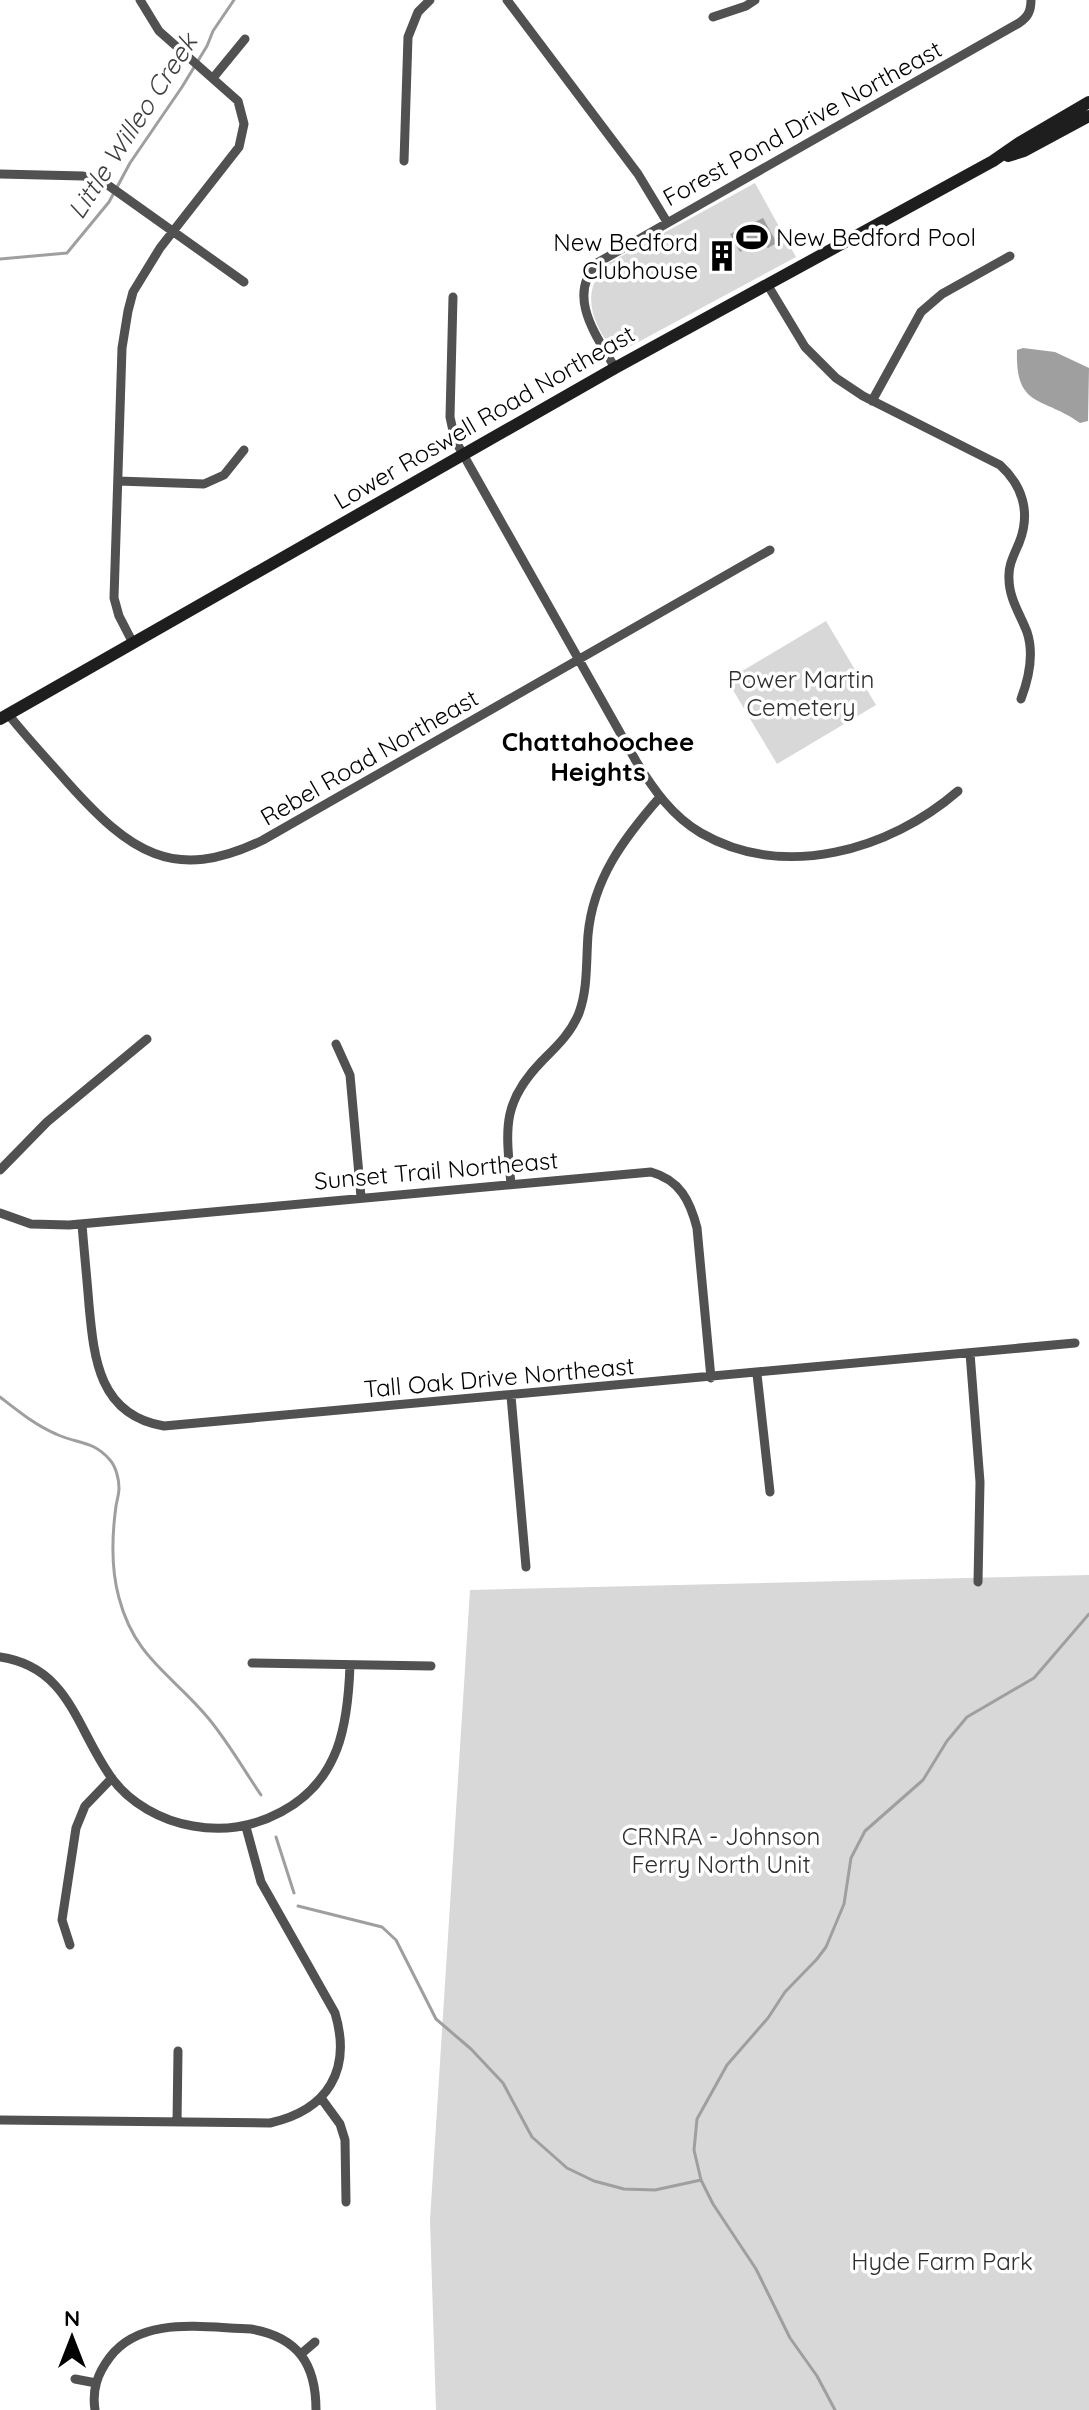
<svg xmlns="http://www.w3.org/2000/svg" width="1089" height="2410" viewBox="0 0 1089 2410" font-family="Quicksand,sans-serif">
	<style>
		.green { fill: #d8d8d8 }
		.water { fill: #9f9f9f }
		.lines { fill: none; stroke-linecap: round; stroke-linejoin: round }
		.stream { stroke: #9f9f9f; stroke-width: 3 }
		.street { stroke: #515151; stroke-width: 9 }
		.secondary { stroke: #1e1e1e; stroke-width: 12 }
		.labels { text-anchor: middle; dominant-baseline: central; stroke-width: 7; stroke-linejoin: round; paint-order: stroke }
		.street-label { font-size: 24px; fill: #000; stroke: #fff }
		.poi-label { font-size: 24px; fill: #000; stroke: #fff; text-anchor: start }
		.park-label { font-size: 24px; fill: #2f2f2f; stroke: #fff }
		.water-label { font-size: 26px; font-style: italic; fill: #404040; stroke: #fff }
		.neighbourhood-label { font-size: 26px; font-weight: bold; fill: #000; stroke: #fff }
	</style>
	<rect width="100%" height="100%" fill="#fff"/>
	<path class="green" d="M755 183 796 257 618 353 614 351C591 323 579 289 609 263Z
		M826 621 876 705 777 764 727 680Z
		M1089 1575V2410H436L430 2220 470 1590Z"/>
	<path class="water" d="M763 218 777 243 768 248 758 240 740 252 730 234Z
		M1023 348 1055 352 1089 368 1088 421 1080 423C1043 396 1015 409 1017 350Z"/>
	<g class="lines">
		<path class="stream" d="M0 259 67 253 109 202 130 163 182 87 207 46 213 31 234 0
			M0 1397C18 1411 35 1425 56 1434 77 1444 93 1440 110 1460 116 1467 119 1479 119 1488 119 1494 117 1500 116 1506 112 1535 111 1569 119 1598 135 1659 173 1675 209 1719 228 1742 244 1770 261 1795
			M276 1837 294 1893
			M298 1906 382 1927 396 1940 436 2019 471 2049 503 2083 532 2137 567 2168 594 2181 624 2189 655 2190 701 2180
			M835 2410 817 2376 790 2338 756 2269 713 2204 701 2180 694 2150 697 2119 727 2065 768 2018 785 1992 817 1959 826 1947 844 1904 851 1858 865 1831 923 1780 947 1741 967 1717 1034 1678 1089 1614"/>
		<path class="street" d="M507 0 638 174 667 222
			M713 17 746 6 755 0
			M213 78 245 39
			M404 161 408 37 418 12 430 0
			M0 174 83 176 105 183 244 282
			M767 284 805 347 836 378 863 396 1000 465C1023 486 1031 513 1019 543 1014 555 1008 565 1009 579 1009 598 1020 614 1027 632 1034 653 1029 678 1021 699
			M453 297 450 417 455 440 636 761C653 789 672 816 701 833 784 881 890 850 958 791
			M615 368C597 336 566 297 597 263L1019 23C1028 17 1031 11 1031 0
			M872 401 921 312 942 294 1010 256
			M118 481 204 484 224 475 244 450
			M133 643 119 616 114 598 122 348 128 311 133 292 160 248 239 147 244 124 238 101 159 31 140 0
			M8 714C27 738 48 760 68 783 129 851 173 884 263 840L770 550
			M336 1044 350 1075 361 1197
			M0 1170 47 1122 147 1039
			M511 1184C506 1129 501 1103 542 1061 557 1046 571 1033 579 1013 588 989 586 961 588 935 593 879 624 838 660 797
			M0 1213 31 1224 69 1225 651 1172C680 1180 690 1201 697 1228L711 1378
			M82 1224C84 1251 87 1278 89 1305 94 1359 99 1415 164 1426L1075 1343
			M970 1353 980 1482 978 1582
			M757 1374 770 1492
			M511 1396 526 1567
			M0 1657C69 1667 76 1728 111 1777 129 1803 162 1821 193 1826 225 1832 253 1827 281 1812 340 1781 348 1724 350 1665
			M252 1663 431 1666
			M70 1945 62 1920 76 1828 85 1806 112 1778
			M321 2098 340 2124 345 2140 346 2202
			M0 2120 270 2123C328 2110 352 2070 335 2013L261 1882 246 1827
			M177 2122 178 2051
			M301 2354 315 2342
			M75 2379 96 2383
			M95 2410C92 2390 97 2374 110 2357 142 2315 205 2328 251 2329 298 2337 316 2364 316 2410"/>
		<path class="secondary" d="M1008 156 1024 151 1089 116
			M0 719 615 368 993 161 1019 143 1089 102"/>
	</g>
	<defs>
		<symbol id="stadium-bare" viewBox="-9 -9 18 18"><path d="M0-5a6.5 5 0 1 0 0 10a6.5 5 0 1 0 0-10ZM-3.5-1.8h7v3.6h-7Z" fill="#000" stroke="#fff" stroke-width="2.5" paint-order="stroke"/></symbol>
		<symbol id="building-bare" viewBox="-9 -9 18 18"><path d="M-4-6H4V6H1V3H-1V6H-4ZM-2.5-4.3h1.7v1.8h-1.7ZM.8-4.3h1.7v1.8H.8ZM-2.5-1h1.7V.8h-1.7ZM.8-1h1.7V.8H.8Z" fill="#000" stroke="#fff" stroke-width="2.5" paint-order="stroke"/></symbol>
	</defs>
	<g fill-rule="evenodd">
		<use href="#stadium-bare" x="730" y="215" width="44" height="44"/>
		<use href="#building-bare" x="700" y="234" width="44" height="44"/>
	</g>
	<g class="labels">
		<g class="street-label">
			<text transform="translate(802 123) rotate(-29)">Forest Pond Drive Northeast</text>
			<text transform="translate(484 417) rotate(-30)">Lower Roswell Road Northeast</text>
			<text transform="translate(369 757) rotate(-30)">Rebel Road Northeast</text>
			<text transform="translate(436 1170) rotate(-5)">Sunset Trail Northeast</text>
			<text transform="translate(499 1377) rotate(-5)">Tall Oak Drive Northeast</text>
		</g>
		<g class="poi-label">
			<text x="776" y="237">New Bedford Pool</text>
			<text x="698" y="242" text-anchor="end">New Bedford<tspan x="698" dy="28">Clubhouse</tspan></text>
		</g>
		<g class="park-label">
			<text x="801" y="679">Power Martin<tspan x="801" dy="28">Cemetery</tspan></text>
			<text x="721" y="1836">CRNRA - Johnson<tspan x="721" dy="28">Ferry North Unit</tspan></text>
			<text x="942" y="2261">Hyde Farm Park</text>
		</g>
		<g class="water-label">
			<text transform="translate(132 126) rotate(-57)">Little Willeo Creek</text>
		</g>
		<g class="neighbourhood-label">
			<text x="598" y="741">Chattahoochee<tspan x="598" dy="30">Heights</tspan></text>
		</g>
	</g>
	<g transform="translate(72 2338)" stroke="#ffffff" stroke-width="6" paint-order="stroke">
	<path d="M0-6L14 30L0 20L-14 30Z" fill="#000000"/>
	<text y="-12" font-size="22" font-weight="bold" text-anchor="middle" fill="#000000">N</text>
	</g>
</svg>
